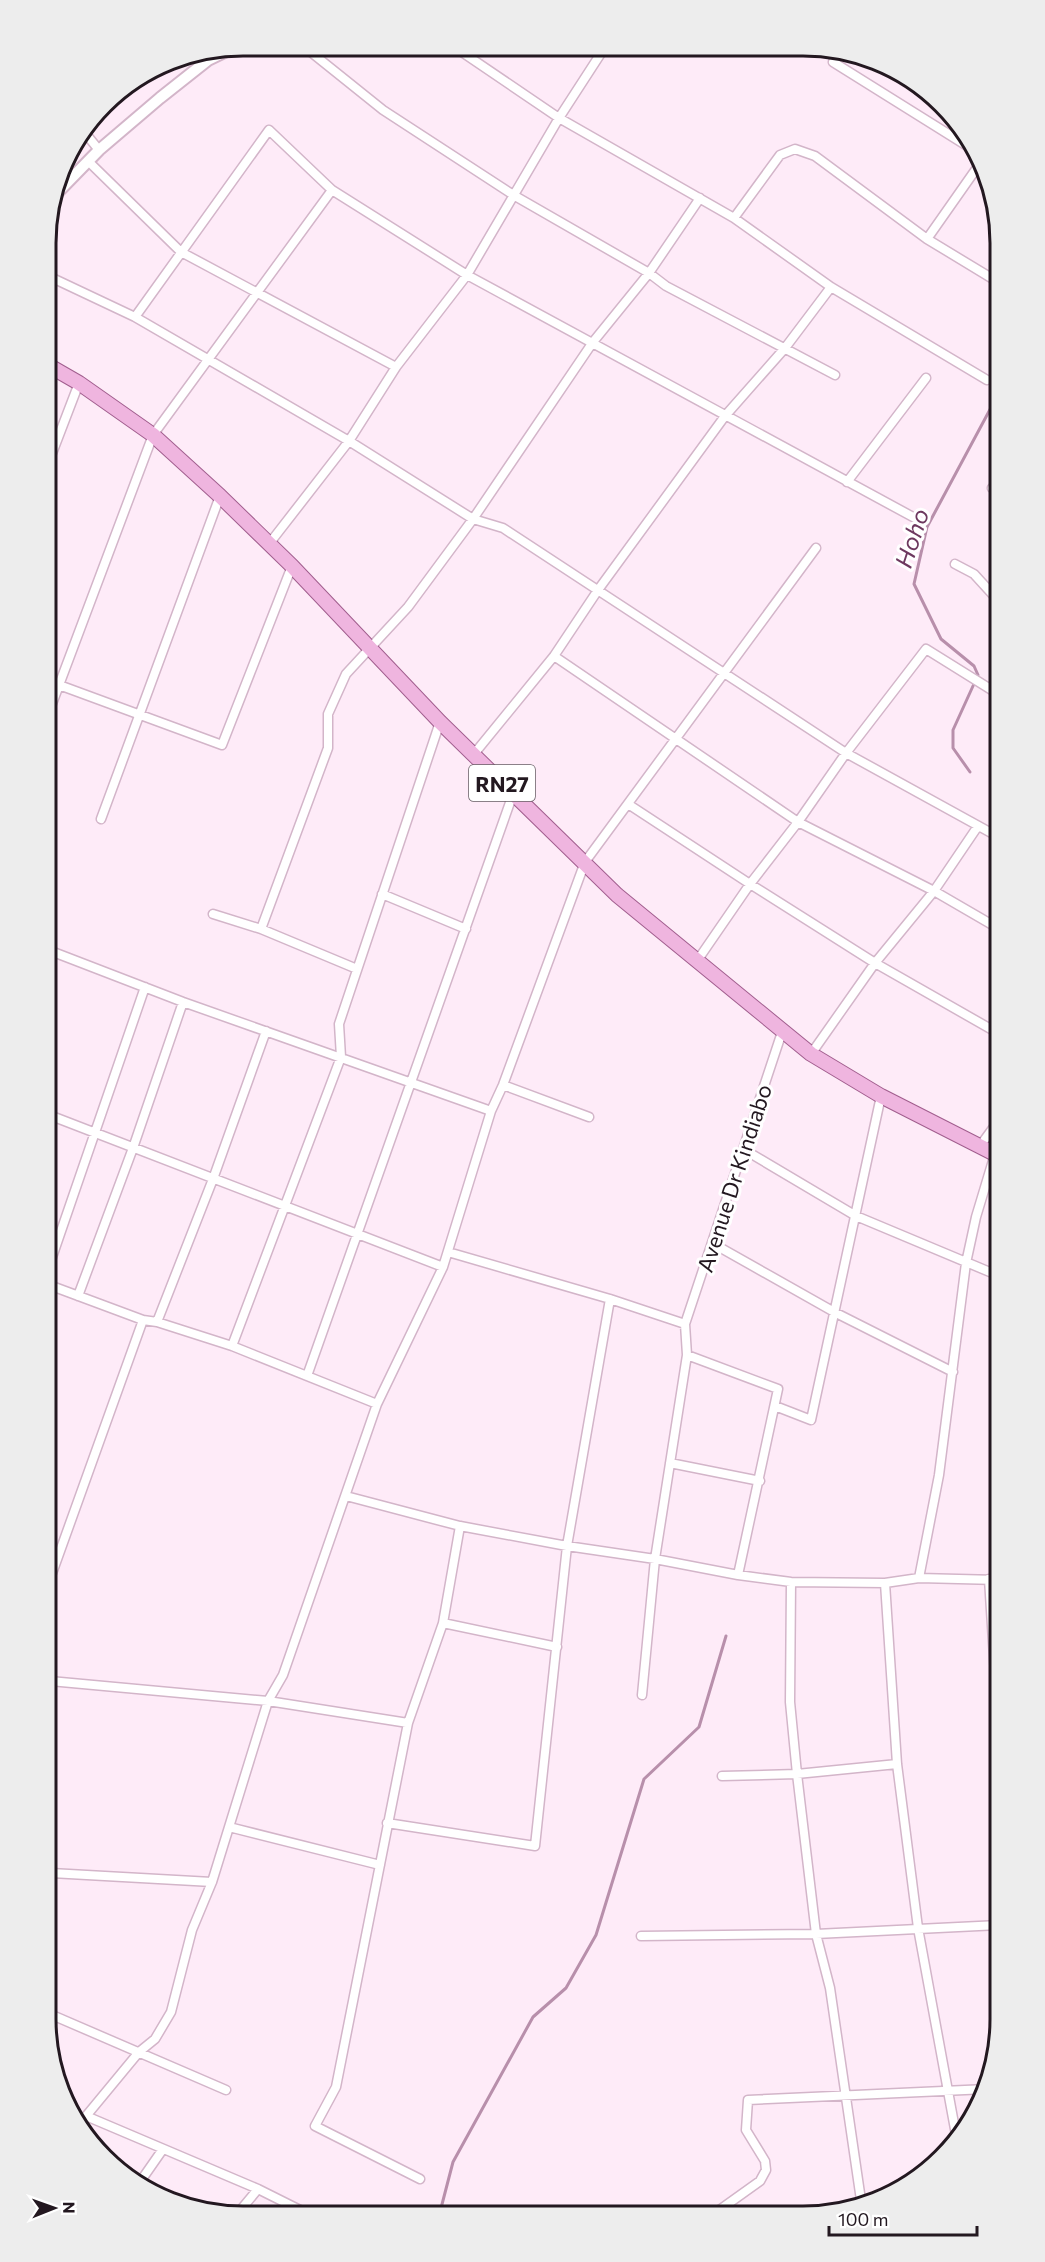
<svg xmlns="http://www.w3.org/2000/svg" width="1045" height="2262" viewBox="0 0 1045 2262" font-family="Commissioner,sans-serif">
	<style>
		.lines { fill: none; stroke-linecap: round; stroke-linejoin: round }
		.stream { stroke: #b88fab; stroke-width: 3 }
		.minor-casing { stroke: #d3b5c9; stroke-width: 11 }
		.tertiary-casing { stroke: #d3b5c9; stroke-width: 14 }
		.primary-casing { stroke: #a15e8e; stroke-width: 16 }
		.minor { stroke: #fff; stroke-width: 8 }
		.tertiary { stroke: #fff; stroke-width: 10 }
		.primary { stroke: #efb5df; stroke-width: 14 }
		.labels { text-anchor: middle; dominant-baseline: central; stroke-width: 6; stroke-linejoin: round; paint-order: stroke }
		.shield { fill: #fff; stroke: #655d63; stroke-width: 1.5 }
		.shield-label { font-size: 21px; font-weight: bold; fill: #231820 }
		.street-label { font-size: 22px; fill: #231820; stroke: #fff }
		.water-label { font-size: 24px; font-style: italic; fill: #6d385f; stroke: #fff }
		.rim { fill: none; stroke: #231820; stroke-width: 3 }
	</style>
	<rect width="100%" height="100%" fill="#feebf8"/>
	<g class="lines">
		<path class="stream" d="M970 772 953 748V730L978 675 974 666 941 639 914 584 927 527 994 402
			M440 2212 453 2162 533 2017 566 1988 596 1935 644 1779 699 1727 726 1636"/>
		<defs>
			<path id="minor" d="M302 45 383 110 515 196 649 273 666 286 835 375
				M453 46 559 118 734 218 831 287 987 380
				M195 54 208 60
				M833 62 977 152
				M82 133 86 134 99 150
				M89 162 181 252 396 367
				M734 218 780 155 795 149 815 156 927 239 993 279
				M927 239 981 162
				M46 275 135 317 349 441 473 519 503 528 846 753 995 835
				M135 317 269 130 332 190 467 275 913 517
				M46 469 79 383
				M847 482 926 378
				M992 488 994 489
				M269 544 349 441 396 367 467 275 559 118 605 47
				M955 564 974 574 995 597
				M554 656 798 822 934 891 996 927
				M59 685 222 745 292 566
				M47 717 153 435 332 190
				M474 754 554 656 598 590 725 416 785 348 831 287
				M628 804 750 884 875 963 996 1032
				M101 819 220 496
				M382 894 466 929
				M213 914 261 929 357 969
				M261 929 328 748V714L346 674 408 607 473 519 593 342 649 273 700 198
				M48 950 183 1002 491 1111
				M697 961 750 884 798 822 846 753 926 649 995 692
				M811 1054 875 963 934 891 978 826
				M503 1085 589 1117
				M49 1115 443 1267
				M980 1146 996 1124
				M743 1149 856 1216 997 1275
				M712 1243 836 1313 953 1372
				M448 1252 610 1299 685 1324
				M49 1266 145 987
				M49 1285 143 1320 157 1322 232 1346 377 1404
				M78 1296 133 1148 183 1002
				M157 1322 213 1179 266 1031
				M232 1346 341 1057 339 1024 440 722
				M687 1355 778 1389 738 1575
				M307 1376 513 794
				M775 1406 811 1420 881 1096
				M670 1463 760 1481
				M346 1496 460 1526 567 1546 655 1559 738 1575 791 1582 885 1583 919 1578 998 1580
				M919 1578 939 1475 966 1263 976 1217 995 1154
				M50 1579 143 1320
				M989 1579 998 1721
				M791 1582 790 1702 797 1774 816 1934 830 1988 862 2207
				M885 1583 897 1764 918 1928 957 2140
				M443 1623 557 1647
				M50 1681 268 1701 408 1723
				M642 1695 655 1559 687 1355 685 1324 782 1032
				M722 1776 797 1774 897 1764
				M387 1823 535 1846 567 1546 610 1299
				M229 1827 380 1865
				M51 1873 212 1882
				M641 1936 816 1934 999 1925
				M52 2015 226 2090
				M86 2116 258 2189 306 2213
				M77 2127 139 2052 155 2039 171 2012 192 1930 212 1882 268 1701 283 1675 377 1404 443 1267 491 1111 503 1085 585 862 816 548
				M420 2179 315 2126 336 2087 408 1723 443 1623 460 1526
				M140 2182 163 2149
				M718 2211 760 2181 766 2170 765 2161 746 2130 748 2100 987 2089
				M238 2213 258 2189"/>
			<path id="tertiary" d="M53 200 58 192 99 150 160 98 208 60 237 46"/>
			<path id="primary" d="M46 364 79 383 153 435 220 496 292 566 440 722 617 895 811 1054 881 1096 997 1155"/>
		</defs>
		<use href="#minor" class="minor-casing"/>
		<use href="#tertiary" class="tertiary-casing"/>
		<use href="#primary" class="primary-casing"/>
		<use href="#minor" class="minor"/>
		<use href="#tertiary" class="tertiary"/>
		<use href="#primary" class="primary"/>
	</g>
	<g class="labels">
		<rect class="shield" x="469" y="765" width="66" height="36" rx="4.5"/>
		<g class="shield-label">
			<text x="502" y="783">RN27</text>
		</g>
		<g class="street-label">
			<text transform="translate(734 1178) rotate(-72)">Avenue Dr Kindiabo</text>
		</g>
		<g class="water-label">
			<text transform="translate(911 538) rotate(-72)">Hoho</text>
		</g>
	</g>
	<path d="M0 0H1045V2262H0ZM243 56H803A187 187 0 0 1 990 243V2019A187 187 0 0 1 803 2206H243A187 187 0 0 1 56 2019V243A187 187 0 0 1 243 56Z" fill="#ededed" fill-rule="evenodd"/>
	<path class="rim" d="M243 56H803A187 187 0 0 1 990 243V2019A187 187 0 0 1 803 2206H243A187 187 0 0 1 56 2019V243A187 187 0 0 1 243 56Z"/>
	<g transform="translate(54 2208) rotate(89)" stroke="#ffffff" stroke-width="4.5" paint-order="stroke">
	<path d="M0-4.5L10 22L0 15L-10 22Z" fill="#231820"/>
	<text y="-9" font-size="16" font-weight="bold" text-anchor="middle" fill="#231820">N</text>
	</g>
	<path d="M829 2226v9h148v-9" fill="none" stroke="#231820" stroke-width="3"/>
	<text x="838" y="2226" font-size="18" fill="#231820" stroke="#ffffff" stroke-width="4.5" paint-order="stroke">100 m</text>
</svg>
